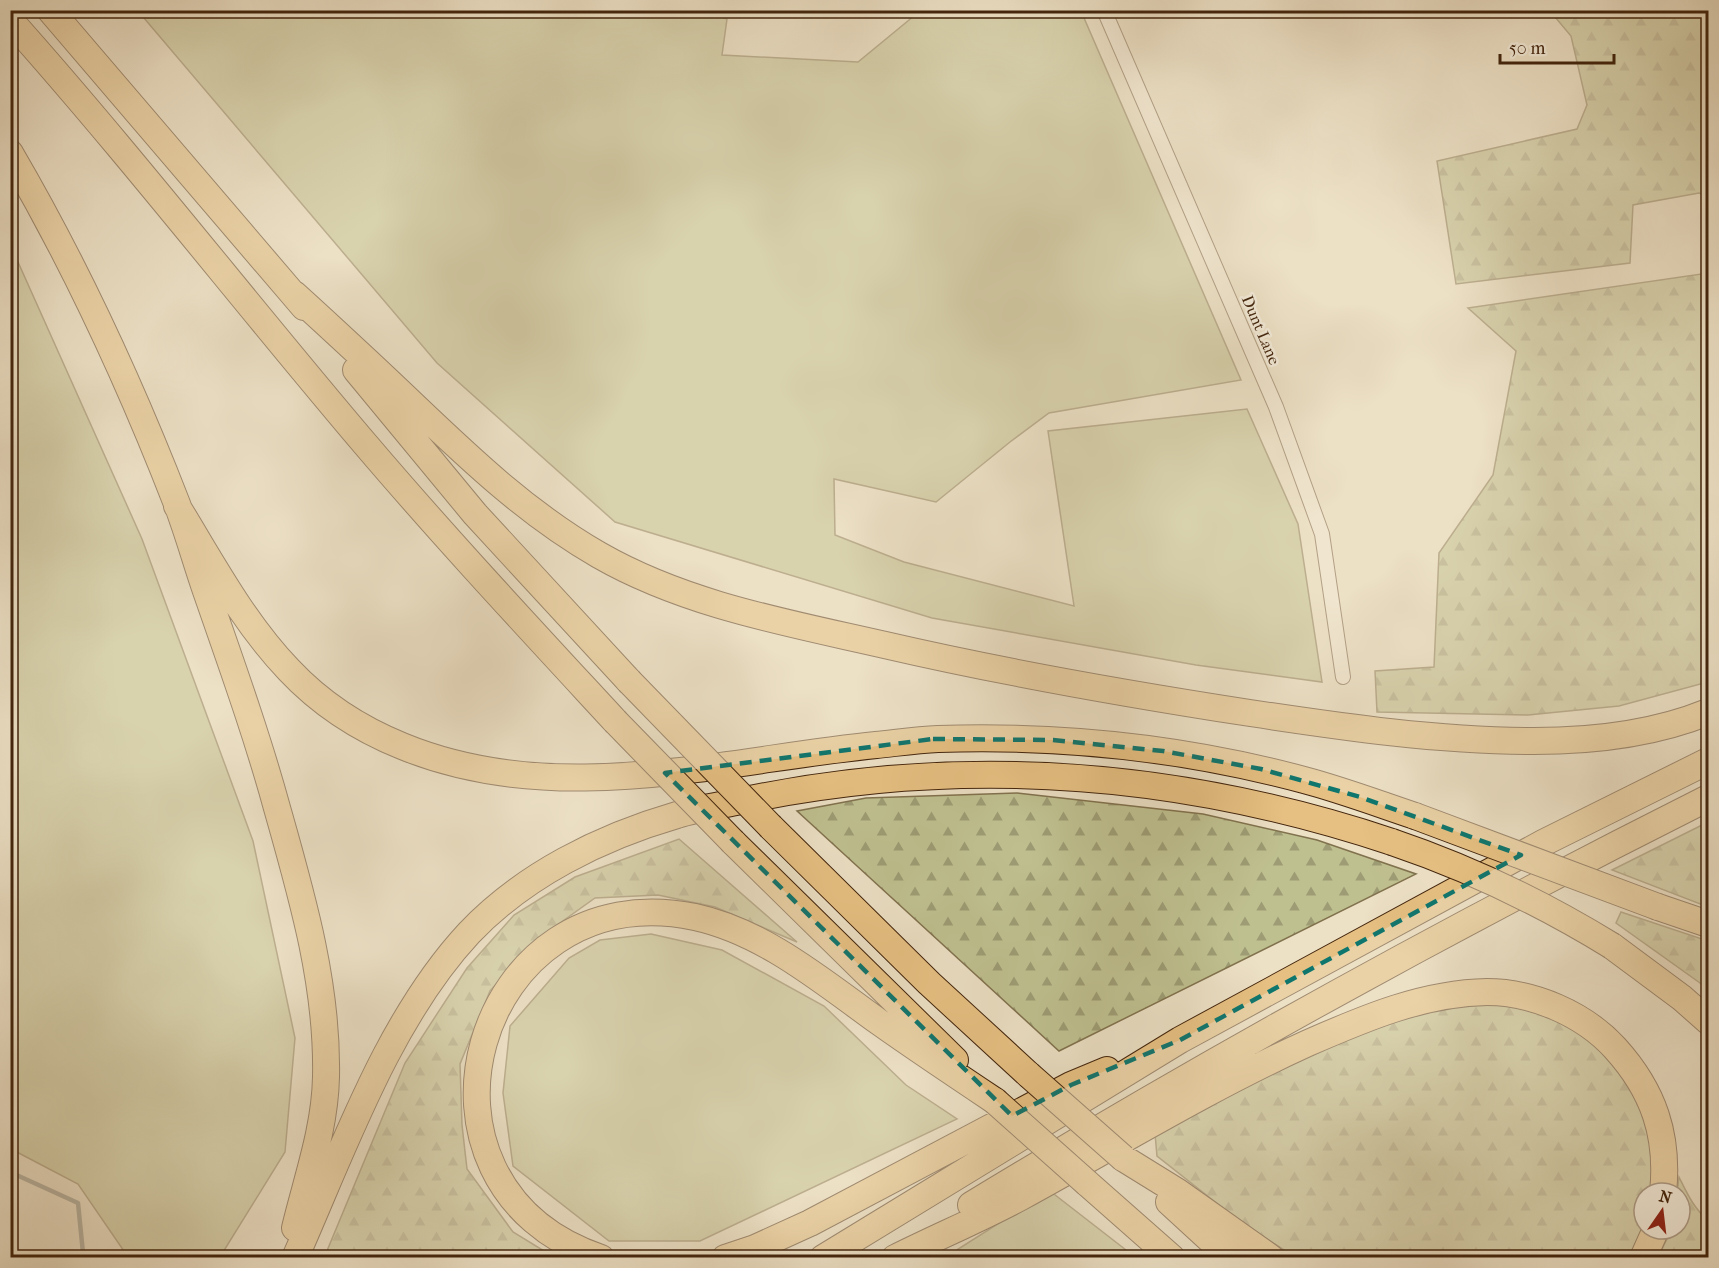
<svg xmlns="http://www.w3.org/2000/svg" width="1719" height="1268" viewBox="0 0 1719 1268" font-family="'IM FELL French Canon',serif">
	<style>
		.green { fill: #bfc090; stroke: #81724e; stroke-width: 1.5 }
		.forest { fill: url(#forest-firs); stroke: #81724e; stroke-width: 1.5 }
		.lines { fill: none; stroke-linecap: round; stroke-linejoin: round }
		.stream { stroke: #7a7e78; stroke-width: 4.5 }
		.street-casing { stroke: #6d543b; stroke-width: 16 }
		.highway-casing { stroke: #43250d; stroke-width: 28 }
		.street { stroke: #f3ebd9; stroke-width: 14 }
		.highway { stroke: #e6c082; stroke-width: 26 }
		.highway-bridge-casing { stroke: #43250d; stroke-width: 28; stroke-linecap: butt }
		.highway-bridge { stroke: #e6c082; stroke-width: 26 }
		.marked { fill: none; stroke: #0f766e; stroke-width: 4.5; stroke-dasharray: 12 8; stroke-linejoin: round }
		.labels { text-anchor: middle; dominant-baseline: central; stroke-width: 5; stroke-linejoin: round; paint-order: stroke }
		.street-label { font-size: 16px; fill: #43250d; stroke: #f3ebd9 }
	</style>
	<defs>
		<pattern id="forest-firs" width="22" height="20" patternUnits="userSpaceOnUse" patternTransform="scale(1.5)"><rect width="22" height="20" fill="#bfc090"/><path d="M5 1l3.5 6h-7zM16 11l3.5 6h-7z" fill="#9d9c74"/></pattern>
	</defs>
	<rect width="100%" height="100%" fill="#ece0c5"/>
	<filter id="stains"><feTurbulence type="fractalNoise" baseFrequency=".00333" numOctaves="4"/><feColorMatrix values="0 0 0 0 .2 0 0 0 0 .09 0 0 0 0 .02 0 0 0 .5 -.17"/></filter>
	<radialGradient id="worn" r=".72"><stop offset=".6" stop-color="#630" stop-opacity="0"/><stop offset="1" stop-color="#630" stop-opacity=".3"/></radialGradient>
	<path class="green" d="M138 11H706L727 19 722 55 858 62 920 11H1081L1241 380 1049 413 1010 442 936 502 834 479 835 535 904 562 1074 606 1048 431 1247 409 1298 524 1322 682 1196 665 932 618 615 522 437 363Z
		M18 262 142 539 253 841 295 1038 285 1152 220 1257H128L78 1184 11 1149 10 263Z
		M651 934 722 950 824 1006 906 1085 957 1119 700 1241H609L513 1166 503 1093 510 1026 569 958 600 940Z
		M1050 1191 1135 1257 944 1258Z"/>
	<path class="forest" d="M1550 11H1708V196L1699 193 1633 205 1630 263 1456 284 1437 161 1577 129 1587 105 1571 36Z
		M1708 273V682L1619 706 1528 715 1377 712 1375 671 1434 667 1439 553 1493 475 1516 351 1468 308Z
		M1017 793 1203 814 1317 840 1416 874 1059 1051 797 811 866 798Z
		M1708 822V907L1612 870Z
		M679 839 797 942 715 907 658 895 595 898 535 941 490 991 460 1064 462 1125 467 1169 513 1232 554 1257 324 1258 405 1063 467 968 514 915 575 877Z
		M1621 912 1708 941V991L1700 983 1616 923Z
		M1500 1001 1576 1026 1618 1063 1648 1118 1656 1193H1644V1229L1634 1257H1295L1238 1220 1157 1156 1155 1134 1279 1067 1398 1011Z
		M1679 1177C1687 1193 1694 1209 1708 1220V1257H1658L1667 1239 1670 1229H1680V1193H1677Z"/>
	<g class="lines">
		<path class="stream" d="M10 1172 78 1203 83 1253 87 1258"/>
		<defs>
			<path id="street" d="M1104 10 1276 407 1322 534 1343 677"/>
			<path id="highway" d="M50 10 304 307
				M10 20C133 158 246 304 366 445 446 539 531 630 615 721
				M10 153C76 266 130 383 177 504 188 533 196 562 206 591 231 663 257 735 277 808 302 896 328 985 326 1077 325 1129 307 1178 295 1228
				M294 294C325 322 355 350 385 378 453 442 517 508 599 555 686 605 789 623 885 645 1006 673 1127 694 1250 713 1343 727 1439 741 1534 741 1593 741 1654 734 1708 712
				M356 370 475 514 629 681
				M177 506C212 563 243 622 289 670 320 703 360 729 402 746 555 809 719 761 876 745 896 743 917 740 938 739 1061 735 1185 748 1304 780 1342 790 1379 804 1415 816
				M771 827 929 983 1029 1075
				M733 842 955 1060
				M1658 907 1708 924
				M1612 946 1682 998 1708 1021
				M1123 1158 1178 1192 1271 1258
				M1087 1183 1172 1258
				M1169 1202 1230 1258
				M971 1205C1211 1059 1457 924 1708 798
				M295 1258C343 1150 388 1020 469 933 524 875 601 837 677 815 696 809 716 806 736 802 959 754 1176 770 1392 842
				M601 1258C384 1185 474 871 695 917 764 932 822 981 879 1022 917 1049 956 1075 995 1101
				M725 1258 755 1248 810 1223 1071 1085 1107 1070
				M823 1258 1180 1040 1543 843 1708 761
				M895 1258C937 1237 980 1219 1021 1197 1116 1145 1209 1088 1308 1043 1365 1018 1424 993 1487 992 1533 992 1584 1014 1615 1048 1654 1091 1669 1136 1663 1193
				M1643 1258 1656 1229"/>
		</defs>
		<use href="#street" class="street-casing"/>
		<use href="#highway" class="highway-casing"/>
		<use href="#street" class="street"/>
		<use href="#highway" class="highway"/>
		<defs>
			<path id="highway-bridge" d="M629 681 771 827
				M615 721 733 842
				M1415 816 1658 907
				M1392 842C1469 868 1542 903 1612 946
				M1029 1075 1123 1158
				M995 1101 1087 1183"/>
		</defs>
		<use href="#highway-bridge" class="highway-bridge-casing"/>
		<use href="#highway-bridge" class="highway-bridge"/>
	</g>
	<path d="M0 0H1719V1268H0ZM933 739 1053 740 1163 751 1261 769 1360 797 1521 855 1180 1040 1071 1085 1012 1116 665 773Z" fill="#ece0c5" fill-opacity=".55" fill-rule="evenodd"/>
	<path class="marked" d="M933 739 1053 740 1163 751 1261 769 1360 797 1521 855 1180 1040 1071 1085 1012 1116 665 773Z"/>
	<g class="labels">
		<g class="street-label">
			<text transform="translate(1261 330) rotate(67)">Dunt Lane</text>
		</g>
	</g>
	<rect width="1719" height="1268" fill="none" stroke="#ece0c5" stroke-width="36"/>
	<rect x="12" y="12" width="1695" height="1244" fill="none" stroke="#43250d" stroke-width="3"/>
	<rect x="18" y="18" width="1683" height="1232" fill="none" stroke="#43250d" stroke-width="1.5"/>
	<g transform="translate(1662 1211) rotate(14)"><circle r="28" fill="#f3ebd9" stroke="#ad9c87" stroke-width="1.5"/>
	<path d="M0-4.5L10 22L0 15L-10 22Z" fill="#8f2418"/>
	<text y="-9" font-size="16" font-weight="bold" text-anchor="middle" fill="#43250d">N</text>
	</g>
	<path d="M1500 54v9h114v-9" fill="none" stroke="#43250d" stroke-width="3"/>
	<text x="1509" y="54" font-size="18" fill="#43250d" stroke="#f3ebd9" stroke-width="4.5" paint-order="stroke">50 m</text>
	<rect width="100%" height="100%" filter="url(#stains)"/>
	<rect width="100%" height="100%" fill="url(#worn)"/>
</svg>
